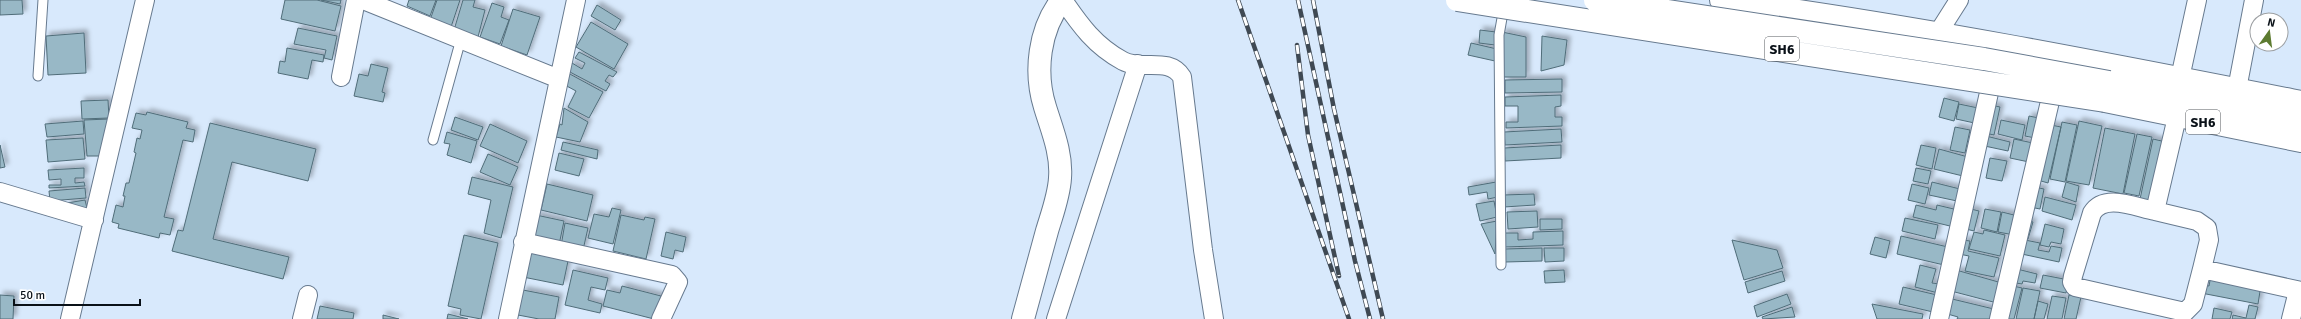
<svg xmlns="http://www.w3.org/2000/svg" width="2301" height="319" viewBox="0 0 2301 319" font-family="Signika,sans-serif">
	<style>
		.building { fill: #98b8c6; stroke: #506d79; filter: url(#shadow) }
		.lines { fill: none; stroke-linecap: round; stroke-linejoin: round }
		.service-casing { stroke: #677a8f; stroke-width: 11 }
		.minor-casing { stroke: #677a8f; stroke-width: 20 }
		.tertiary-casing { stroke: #677a8f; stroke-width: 24 }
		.secondary-casing { stroke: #677a8f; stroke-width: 24 }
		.primary-casing { stroke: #677a8f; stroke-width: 24 }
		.service { stroke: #fff; stroke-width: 9 }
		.minor { stroke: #fff; stroke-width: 18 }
		.tertiary { stroke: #fff; stroke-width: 22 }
		.secondary { stroke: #fff; stroke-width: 22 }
		.primary { stroke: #fff; stroke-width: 22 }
		.rail-casing { stroke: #3f4953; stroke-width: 4.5 }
		.rail { stroke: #fff; stroke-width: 3; stroke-dasharray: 9; stroke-linecap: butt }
		.primary-bridge-casing { stroke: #677a8f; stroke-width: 24; stroke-linecap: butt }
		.primary-bridge { stroke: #fff; stroke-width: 22 }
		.labels { text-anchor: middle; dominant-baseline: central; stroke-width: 3; stroke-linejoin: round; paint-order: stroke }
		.shield { fill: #fff; stroke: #54585d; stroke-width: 1 }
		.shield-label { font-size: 14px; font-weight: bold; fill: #0a1118 }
	</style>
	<defs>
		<filter id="shadow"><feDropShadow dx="3.5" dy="-3.5" stdDeviation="2" flood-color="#0004"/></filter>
	</defs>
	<rect width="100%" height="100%" fill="#d8e9fc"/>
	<path class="building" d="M0 0H22L23 14 0 15Z
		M285 0H317L341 6 335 31 281 19Z
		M321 0H341L340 4Z
		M409 0H436L430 16 407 6Z
		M437 0H460L450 30 429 23Z
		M463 0H475L473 7 485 10 478 37 454 30Z
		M492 3 504 7 501 17 509 20 500 44 480 37Z
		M597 5 621 20 615 30 591 16Z
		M513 9 540 17 527 55 501 46Z
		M591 22 628 44 614 69 576 47Z
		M298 28 337 36 332 60 324 58 326 50 294 44Z
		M1480 30 1496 32 1495 45 1479 43Z
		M1502 32 1526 37V77H1502Z
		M84 33 86 73 48 75 46 36Z
		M1542 36 1567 40 1564 65 1541 71Z
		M1471 43 1497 49 1495 61 1468 55Z
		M287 48 324 55 323 62 312 60 308 79 278 73 280 61 285 62Z
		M579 52 617 72 613 77 609 75 605 81 610 84 606 91 568 71 572 63 582 69 585 63 575 58Z
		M371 64 388 68 382 92 385 93 383 102 354 96 359 74 368 76Z
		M568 73 603 92 589 118 568 107 576 91 563 84Z
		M1562 79V92L1505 93V80Z
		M1561 95V106L1555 107V117H1562V126L1506 128V122H1518V106H1505V97Z
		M1944 98 1959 102 1954 121 1939 117Z
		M108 100 109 118 82 119 81 101Z
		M1959 104 1983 109 1979 124 1956 119Z
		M1987 104 2000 107 1994 135 1981 132Z
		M564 108 588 122 580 142 556 137 560 124 562 125Z
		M147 112 188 122 186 128 195 130 193 142 183 140 164 217 174 219 170 235 160 233 159 238 118 228 119 224 112 222 116 205 123 207 125 196H123L126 183H129L136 153 134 152 137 138 140 139 142 130 132 128 136 113 146 115Z
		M2029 116 2039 118 2035 138 2025 136Z
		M455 117 483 127 478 140 451 130Z
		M109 119 102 156H87L84 120Z
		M2001 120 2025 125 2022 140 1998 134Z
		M83 121 84 134 47 137 45 124Z
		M2079 121 2102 126 2089 185 2066 181Z
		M2062 122 2077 125 2065 182 2050 179Z
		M210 123 316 149 308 181 232 162 213 239 289 257 283 279 172 251 178 230 183 231Z
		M490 124 527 141 518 163 480 146Z
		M2046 124 2061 127 2048 183 2034 179Z
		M1955 127 1970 130 1965 153 1950 150Z
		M2105 128 2135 134 2123 194 2093 188Z
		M1561 129 1562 142 1505 145 1504 132Z
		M447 132 477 141 471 163 447 155 450 144 444 143Z
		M2137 134 2152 137 2139 196 2124 193Z
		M1982 135 2010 142 2008 151 1980 145Z
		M83 138 85 159 48 162 46 140Z
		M2014 139 2033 143 2029 162 2010 158Z
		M2153 139 2166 142 2154 202 2140 199Z
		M563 142 598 150 597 159 561 150Z
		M0 145 5 167 0 168Z
		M1561 145V158L1505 161 1504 148Z
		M1921 145 1936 148 1932 169 1916 165Z
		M1939 149 1968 157 1963 176 1934 169Z
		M559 153 584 159 579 176 555 170Z
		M488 154 518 167 510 185 480 172Z
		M1990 158 2007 161 2002 181 1986 178Z
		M84 168V178H75V183L84 182 85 186 49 188V185H61V179L49 180 48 170Z
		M1916 168 1931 171 1928 184 1913 181Z
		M472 177 513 187 501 238 484 233 491 200 468 194Z
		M1496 182 1498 197 1488 199 1487 192 1469 195 1468 187Z
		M1932 182 1960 189 1957 201 1929 195Z
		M2066 182 2079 186 2076 202 2062 197Z
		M547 184 593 195 587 221 541 210Z
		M1912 184 1929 188 1925 204 1908 200Z
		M2030 186 2044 189 2040 209 2025 206Z
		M85 188 86 198 50 201 49 191Z
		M1534 194 1535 205 1504 207 1503 195Z
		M2045 197 2076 205 2072 220 2042 211Z
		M85 200 87 208 68 211 67 203Z
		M1494 201 1497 217 1480 221 1476 204Z
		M1916 205 1936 210 1937 205 1958 210 1954 227 1913 217Z
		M612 208 621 210 613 244 588 238 594 214 609 217Z
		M1967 208 1979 211 1974 231 1962 228Z
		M1985 209 2001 212 1997 232 1981 228Z
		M1537 211 1538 227 1508 229 1507 212Z
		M2002 212 2018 216 2014 235 1998 232Z
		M536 215 564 221 559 245 531 239Z
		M621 215 644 220 645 217 655 219 646 259 613 251Z
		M1905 218 1938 225 1935 239 1902 231Z
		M1540 219H1562V229L1540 230Z
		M2024 219 2033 222 2028 239 2020 237Z
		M1497 221 1495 254 1481 224Z
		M565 223 588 228 583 250 561 246Z
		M2045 224 2064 229 2061 244 2051 242 2049 247 2040 245Z
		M1984 230 2005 235 2000 256 1969 249 1974 232 1983 234Z
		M1563 231V245L1505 247 1504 233H1518V240L1533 239V232Z
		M666 232 686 237 683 252 675 250 673 259 661 256Z
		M464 235 498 243 481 319 460 315 461 309 448 306Z
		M1901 236 1948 247 1944 265 1897 254Z
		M1875 237 1890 241 1886 258 1870 254Z
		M2020 239 2040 243 2038 250 2049 252 2051 246 2062 248 2059 262 2017 253Z
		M1732 240 1777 250 1783 268 1744 280Z
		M1963 240 1970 241 1968 251 1999 258 1994 277 1965 271 1969 256 1959 254Z
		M1542 248V261L1505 262 1504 249Z
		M1544 248H1564V261L1545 262Z
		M528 252 568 261 563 285 523 277Z
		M1920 265 1936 269 1932 283 1940 284 1938 293 1915 287Z
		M2013 268 2037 274 2035 283 2023 281 2022 284 2010 282Z
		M573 270 608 278 605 290 591 287 588 300 602 304 600 313 565 305Z
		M1564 270 1565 282 1545 283 1544 271Z
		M1956 270 2002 283 1997 303 1951 291Z
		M1782 271 1785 281 1748 293 1745 282Z
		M2043 275 2069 280 2066 293 2040 288Z
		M2211 275 2261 285 2258 304 2201 293 2203 285 2209 286Z
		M2009 285 2022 288 2014 319H2001Z
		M622 286 661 296 654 319 603 306 607 290 620 293Z
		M1903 287 1937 295 1933 312 1899 304Z
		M2023 288 2040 291 2034 319H2016Z
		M523 290 559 297 555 319H539L518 315Z
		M1787 294 1791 304 1757 317 1754 306Z
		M0 295 14 296 13 319H0Z
		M2069 295 2081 297 2076 319H2064Z
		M2052 296 2066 298 2062 319H2047Z
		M1948 298 1998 310 1996 319H1957L1958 317 1944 313Z
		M2038 301 2048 304 2044 319H2034Z
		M1872 304 1923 314 1922 319H1877Z
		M2249 305 2258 307 2255 319H2232L2233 315 2246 318Z
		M320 306 354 313 353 319H317Z
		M1792 307 1795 317 1763 319 1762 317Z
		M2214 308 2232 312 2230 319H2212Z
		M448 314 468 319H447Z
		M383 315 399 319H383Z"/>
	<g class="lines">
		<defs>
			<path id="service" d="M38 76 43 0
				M433 140 461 39
				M1501 265 1499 35 1504 7"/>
			<path id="minor" d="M363 0 559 79
				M1063 0C1080 25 1095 46 1123 61 1142 71 1169 56 1182 77L1203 250 1214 319
				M1938 33 1959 0
				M341 77 356 0
				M2180 78 2197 0
				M2237 89 2254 0
				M2177 117 2155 211C2135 207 2104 193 2092 213L2073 276 2072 282 2075 287 2185 312 2193 304 2202 269 2301 291
				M0 192 94 220
				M2155 211 2197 221 2207 228 2209 240 2202 269
				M523 242 672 275 678 282 661 319
				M70 319 145 0
				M302 319 308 295
				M508 319 576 0
				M1056 319 1138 64
				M1939 319 1994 70
				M1999 319 2055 80
				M2291 319 2298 291"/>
			<path id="tertiary" d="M1721 0C1916 26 2108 64 2301 102"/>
			<path id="secondary" d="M1023 319C1031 290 1039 260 1047 231 1052 214 1059 196 1060 178 1062 153 1052 130 1045 107 1034 72 1039 29 1062 0"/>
			<path id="primary" d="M2109 82 2301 121
				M2105 101 2301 141"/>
		</defs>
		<use href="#service" class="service-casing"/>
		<use href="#minor" class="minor-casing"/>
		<use href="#tertiary" class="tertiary-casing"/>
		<use href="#secondary" class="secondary-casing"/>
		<use href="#primary" class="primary-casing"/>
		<use href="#service" class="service"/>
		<use href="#minor" class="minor"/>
		<use href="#tertiary" class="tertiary"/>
		<use href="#secondary" class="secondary"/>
		<use href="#primary" class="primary"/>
		<defs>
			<path id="rail" d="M1238 0 1349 319
				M1298 0 1355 261 1370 319
				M1313 0 1334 109 1383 319
				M1297 45 1308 135 1339 276"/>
		</defs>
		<use href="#rail" class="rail-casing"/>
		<use href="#rail" class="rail"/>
		<defs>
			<path id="primary-bridge" d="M1457 0 2105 101
				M1595 0 1984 59 2109 82"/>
		</defs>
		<use href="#primary-bridge" class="primary-bridge-casing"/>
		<use href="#primary-bridge" class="primary-bridge"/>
	</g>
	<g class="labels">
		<g class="shield">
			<rect x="1765" y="37" width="34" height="24" rx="3"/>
			<rect x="2186" y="110" width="34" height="24" rx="3"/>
		</g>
		<g class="shield-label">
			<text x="1782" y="49">SH6</text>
			<text x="2203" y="122">SH6</text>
		</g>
	</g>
	<g transform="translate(2269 32) rotate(14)"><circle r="19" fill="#ffffff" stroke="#9da0a3"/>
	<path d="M0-3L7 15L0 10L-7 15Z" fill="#5d7b30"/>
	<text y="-6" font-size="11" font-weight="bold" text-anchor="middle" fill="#0a1118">N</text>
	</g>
	<path d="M14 299v6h126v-6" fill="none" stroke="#0a1118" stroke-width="2"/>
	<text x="20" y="299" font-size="12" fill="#0a1118" stroke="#ffffff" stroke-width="3" paint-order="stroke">50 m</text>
</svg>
